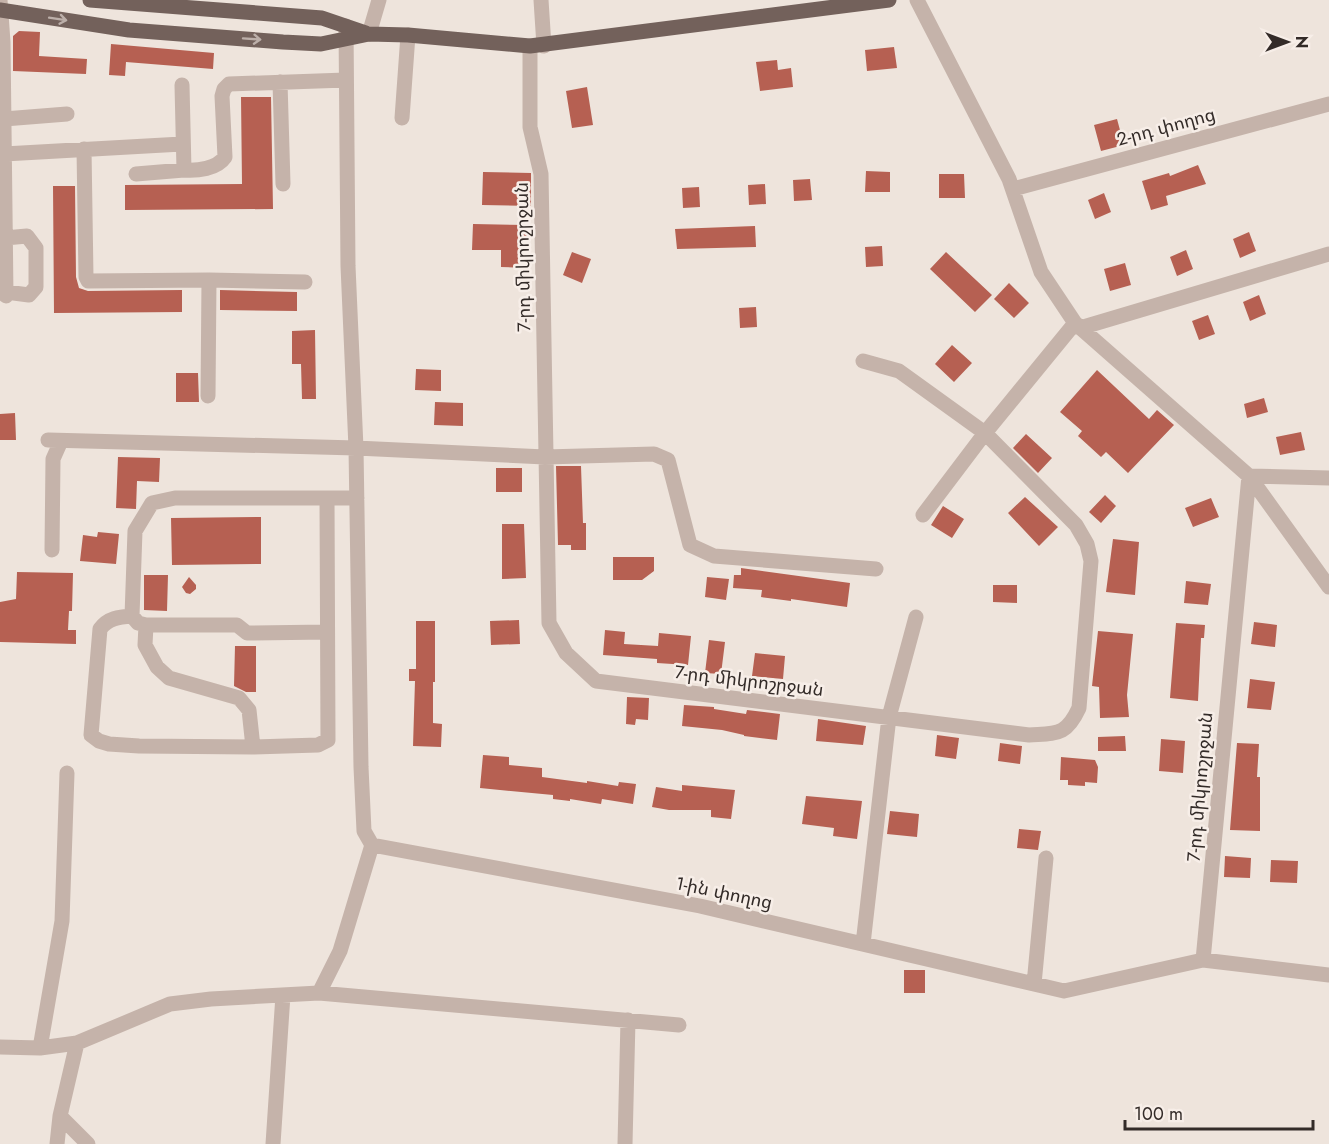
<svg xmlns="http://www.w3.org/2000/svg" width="1329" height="1144" viewBox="0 0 1329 1144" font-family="Jost,'Noto Sans Armenian',sans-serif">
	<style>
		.building { fill: #b66052 }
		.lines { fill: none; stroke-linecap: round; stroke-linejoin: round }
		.minor { stroke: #c5b3aa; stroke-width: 15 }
		.major { stroke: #73615b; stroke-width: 15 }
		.oneway { stroke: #bcafa9 }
		.labels { text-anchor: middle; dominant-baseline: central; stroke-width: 5; stroke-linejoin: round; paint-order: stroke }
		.street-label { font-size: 18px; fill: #332b28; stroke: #f7eee8 }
	</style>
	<rect width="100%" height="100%" fill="#eee4dc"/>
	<path class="building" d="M19 31 40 32 39 56 87 59 86 74 13 71V36Z
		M111 44 214 53 213 69 126 62 125 76 109 75Z
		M894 47 897 68 867 71 865 50Z
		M777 60 778 70 791 68 793 87 760 91 756 62Z
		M587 87 593 125 572 128 566 91Z
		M241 97H271L273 209 125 210V185L242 184Z
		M1117 119 1124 145 1101 151 1094 125Z
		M1198 165 1206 184 1166 196 1168 205 1151 210 1142 181 1169 173 1170 176Z
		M866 171 890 172V192H865Z
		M483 172 531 173V206L482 205Z
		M939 174H964L965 198H939Z
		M810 179 812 200 794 201 793 180Z
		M765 184 766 204 749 205 748 185Z
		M53 186H75L76 277 79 288 88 291 182 290V312L54 313Z
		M699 187 700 207 683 208 682 188Z
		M1104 193 1111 212 1095 219 1088 200Z
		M473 224 529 225 528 268 501 267V250H472Z
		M755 226 756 247 677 249 675 229Z
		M1249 232 1256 251 1240 258 1233 239Z
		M882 246 883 266 866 267 865 247Z
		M1186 250 1193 269 1177 276 1170 257Z
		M572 252 591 259 582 283 563 275Z
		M946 252 992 295 975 312 930 269Z
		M1125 263 1131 285 1110 291 1104 269Z
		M1009 283 1029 303 1014 318 994 299Z
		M220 290 297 292V311L220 310Z
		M1259 295 1266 314 1250 321 1243 302Z
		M756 307 757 327 740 328 739 308Z
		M1208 315 1215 334 1199 340 1192 321Z
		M315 330 316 399H302L301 364H292V331Z
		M952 345 972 363 954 382 935 364Z
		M416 369 441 370V391L415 390Z
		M1097 370 1149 419 1157 410 1174 425 1128 473 1106 452 1101 457 1078 436 1082 431 1060 412Z
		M176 373H198L199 402H176Z
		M1264 398 1268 412 1247 418 1244 404Z
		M435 402 463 403V426L434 425Z
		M15 413 16 440H0V414Z
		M1301 432 1305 450 1280 455 1276 437Z
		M1026 434 1052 458 1038 473 1013 448Z
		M118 457 160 458 159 482 137 481 136 509 116 508Z
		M556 466H581L583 523H586V550H571V545H558Z
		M496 468H522V492H496Z
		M1105 495 1116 506 1101 523 1089 512Z
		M1025 497 1058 527 1039 546 1008 513Z
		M1211 498 1219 517 1193 527 1185 508Z
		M943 506 964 519 952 538 931 525Z
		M261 517V564L172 565 171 518Z
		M502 524H524L526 578 502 579Z
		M98 532 119 534 116 564 80 561 83 535 97 537Z
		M1113 539 1139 542 1135 595 1106 592Z
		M613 557H654V571L642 580H613Z
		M741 568 850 583 847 607 791 599V601L761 597 762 590 733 588 734 575H741Z
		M17 572 73 573 72 611H69L68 630H76V644L0 642V602L16 599Z
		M144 575H168L167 611 144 610Z
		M189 577 196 585V589L190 594 186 593 182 587Z
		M707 577 729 579 726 600 705 597Z
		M1186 581 1211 584 1208 605 1184 603Z
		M993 585H1017V603L993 602Z
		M519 620 520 644 491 645 490 621Z
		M416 621H435V682H433V723L442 724 441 747 413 746 415 681H409V669H416Z
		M1254 622 1277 625 1275 647 1251 644Z
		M1176 623 1205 625 1204 638H1201L1198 701 1170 698Z
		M605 630 625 632 624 644 658 646 659 633 691 636 688 665 657 663V659L603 655Z
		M1098 631 1133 634 1127 695 1129 717 1100 718 1099 687 1092 686Z
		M709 640 725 642 721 674 705 673Z
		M235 646H256V692H246L234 686Z
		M755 653 785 656 783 679 752 676Z
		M1250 679 1275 682 1271 710 1247 708Z
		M627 697 649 698 648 720 636 719 635 725 626 724Z
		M684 705 714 707V709L746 714 747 710 780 714 777 740 744 736V735L722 730 682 726Z
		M818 719 866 726 863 745 816 741Z
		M937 735 959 738 956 759 935 756Z
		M1125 736 1126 751H1098V737Z
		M1161 739 1185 741 1183 773 1159 771Z
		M1000 743 1022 746 1020 764 998 761Z
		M1237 743 1259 744 1257 777H1260V831L1230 830Z
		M483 755 509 757V765L542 768V777L587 783V781L618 786 619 782 636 784 633 804 602 799 601 804 570 799V801L553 799V795L480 788Z
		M1061 757 1095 760 1098 767 1097 783 1085 782V786L1068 785V780H1060Z
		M682 785 735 790 731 819 711 817V810H669L652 807 656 787 682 791Z
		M806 796 862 801 857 839 833 836 834 828 802 824Z
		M890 811 919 814 917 837 887 834Z
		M1019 829 1041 831 1038 850 1017 848Z
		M1225 856 1251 858 1250 878 1224 877Z
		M1271 860 1298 861 1297 883 1270 882Z
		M904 970H925V993H904Z"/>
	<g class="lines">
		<path class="minor" d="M0 0 3 42 6 296
			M541 0 544 46
			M917 0 1009 179 1041 272 1075 323 1249 476 1203 960
			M369 34 379 0
			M530 46V127L541 174 549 623 566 653 596 681 1029 735C1057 733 1066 736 1079 708L1091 561 1087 544 1076 525 985 433 899 371 863 361
			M280 82 283 184
			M182 85 184 170C197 171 217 169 225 157L222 96 224 89 229 84 346 80
			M402 118 408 35
			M4 119 67 114
			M84 149 86 277 88 281 209 280 305 282
			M4 154 182 144
			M136 174 184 170
			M1013 189 1329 104
			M5 238 27 236 36 248V287L29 295 6 292
			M1080 328 1329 254
			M208 396 209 280
			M48 440 356 448 545 457 654 454 668 460 690 545 714 556 876 569
			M1329 478 1249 476 1329 587
			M923 515 985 433 1075 323
			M52 550 53 459 61 441
			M132 616C119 617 108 618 100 629L91 735 99 741 109 744 139 746 253 747 318 745 328 740 327 498
			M146 625 145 645 157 667 169 678 239 698 249 710 253 747
			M327 632 247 633 237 625H146L138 623 132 616 135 531 152 503 175 498H357
			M372 845 700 906 1064 991 1203 960 1329 975
			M863 944 889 717 916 617
			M1034 984 1046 858
			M319 993 340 951 372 845 364 831 361 767 356 448 348 266 346 26
			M0 1047 40 1048 77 1043 170 1004 211 999 319 993 679 1025
			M40 1048 62 921 67 773
			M60 1116 88 1144
			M57 1144 60 1116 77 1043
			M273 1144 283 995
			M625 1144 628 1020"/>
		<path class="major" d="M90 0 322 18 366 33
			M0 10 129 30 283 42 321 44 369 34 408 35 530 46 889 0"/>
	</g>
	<defs><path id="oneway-shaft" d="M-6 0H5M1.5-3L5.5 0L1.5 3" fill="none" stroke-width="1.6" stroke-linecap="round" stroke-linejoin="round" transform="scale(1.5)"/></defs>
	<g class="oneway">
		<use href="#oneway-shaft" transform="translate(58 19) rotate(9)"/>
		<use href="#oneway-shaft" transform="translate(252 39) rotate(4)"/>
	</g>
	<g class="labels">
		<g class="street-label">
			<text transform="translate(1166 127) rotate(-15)">2-րդ փողոց</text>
			<text transform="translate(523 257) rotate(-91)">7-րդ միկրոշրջան</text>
			<text transform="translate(749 681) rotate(7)">7-րդ միկրոշրջան</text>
			<text transform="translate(1200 787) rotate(-85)">7-րդ միկրոշրջան</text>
			<text transform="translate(724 893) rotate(12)">1-ին փողոց</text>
		</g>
	</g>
	<g transform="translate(1287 42) rotate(90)" stroke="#f7eee8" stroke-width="4.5" paint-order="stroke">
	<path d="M0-4.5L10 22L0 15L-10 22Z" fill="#332b28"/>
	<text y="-9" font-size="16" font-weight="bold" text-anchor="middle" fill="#332b28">N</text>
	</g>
	<path d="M1125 1120v9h188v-9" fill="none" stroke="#332b28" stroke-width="3"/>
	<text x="1134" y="1120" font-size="18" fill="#332b28" stroke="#f7eee8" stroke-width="4.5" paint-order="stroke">100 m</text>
</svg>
